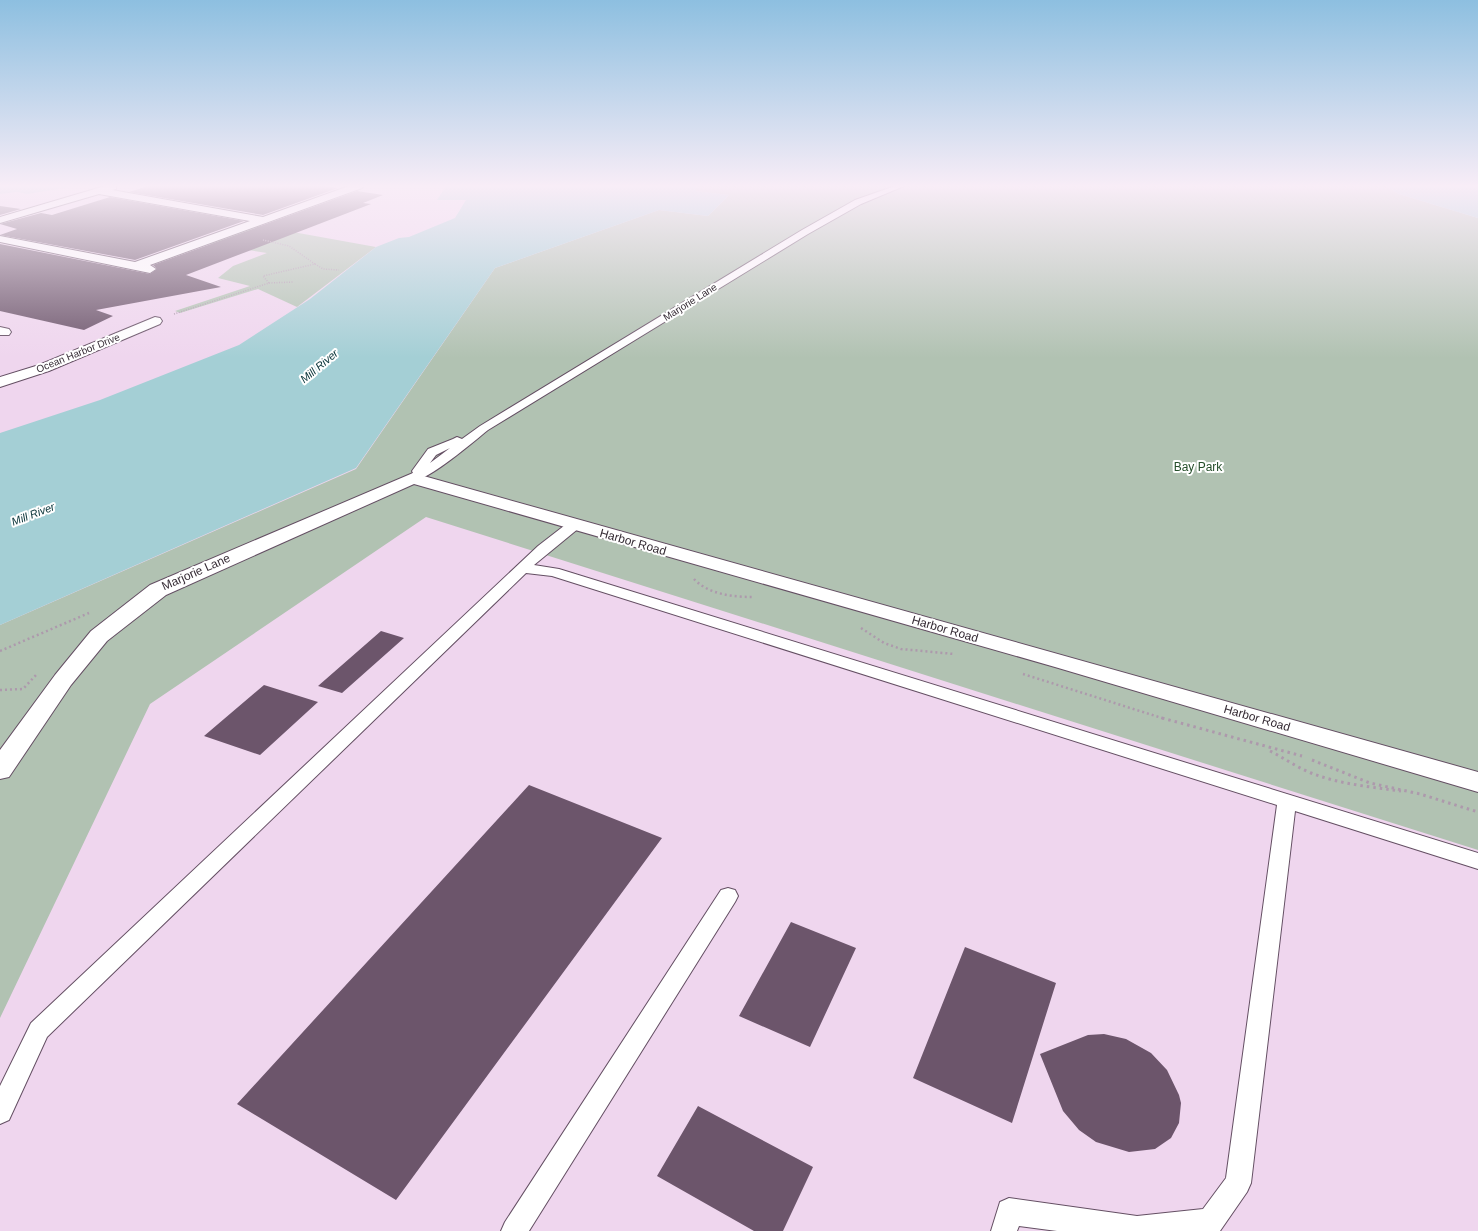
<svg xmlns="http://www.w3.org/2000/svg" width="1478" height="1231" viewBox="0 0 1478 1231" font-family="Helvetica,sans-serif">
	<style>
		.green { fill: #b1c2b2 }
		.water { fill: #a4cfd5 }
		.building { fill: #6c556b }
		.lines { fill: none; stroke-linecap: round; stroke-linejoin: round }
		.service-casing { stroke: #644f63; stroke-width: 2 }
		.minor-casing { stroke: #644f63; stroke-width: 2 }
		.path-far2 { stroke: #ad99ac; stroke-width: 1.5; stroke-dasharray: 1 1.5; stroke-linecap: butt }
		.path-far1 { stroke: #ad99ac; stroke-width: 2.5; stroke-dasharray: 2 3; stroke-linecap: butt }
		.path { stroke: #ad99ac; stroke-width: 3; stroke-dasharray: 2.5 4; stroke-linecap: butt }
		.service { fill: #fff; fill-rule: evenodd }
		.minor { fill: #fff; fill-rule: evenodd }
		.labels { text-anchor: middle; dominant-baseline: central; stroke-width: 4; stroke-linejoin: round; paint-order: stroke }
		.far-street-label { font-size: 10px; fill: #362c35; stroke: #fff }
		.far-water-label { font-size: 11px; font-style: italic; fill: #073237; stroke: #fff }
		.park-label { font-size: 12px; fill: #254e2a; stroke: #fff }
		.street-label { font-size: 12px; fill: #362c35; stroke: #fff }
	</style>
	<rect width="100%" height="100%" fill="#efd6ee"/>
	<path class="green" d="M698 186H1385L1399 194 1478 218V850L426 517 150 704 0 1018V625L356 469 495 268 659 210 708 216 729 195 696 191Z
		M254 225 376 247 297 307 258 289 180 313 175 311 250 286 218 278 233 266 267 253 205 243Z"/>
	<path class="water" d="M0 186H77L27 194 17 192 0 194Z
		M446 186H698L696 191 729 195 708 216 659 210 495 268 356 468 0 625V433L100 400 239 345 310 299 376 247 399 238 409 237 455 218 466 200H437Z
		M1385 186H1478V218L1399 194Z"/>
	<path class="building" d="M148 186H321L338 188 263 215 129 192Z
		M357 191 383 195 363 203 371 204 186 275 221 287 96 310 113 316 84 330 0 311V244L150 274 157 269 153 265Z
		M110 197 244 221 135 260 0 235 17 229 0 224 41 213 52 215Z
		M0 206 21 209 0 215Z
		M381 631 404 638 342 693 318 686Z
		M264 685 318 702 260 755 204 736Z
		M529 785 662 838 396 1200 237 1104Z
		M791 922 856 948 810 1047 739 1016Z
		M965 947 1056 983 1012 1123 913 1078Z
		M1104 1034 1126 1039 1151 1053 1167 1070 1179 1095 1181 1103 1179 1123 1171 1138 1155 1149 1129 1152 1096 1142 1079 1130 1063 1111 1040 1054 1088 1035Z
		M698 1106 813 1167 783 1231H754L657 1176Z"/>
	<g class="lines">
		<defs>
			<path id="service" d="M895 186H904L861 204 808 234 488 430C474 441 424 485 409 481L407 478 413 473 412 471 428 449 453 439 457 437 462 439 480 426 802 230 855 200ZM450 448 430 463 436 455Z
				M574 521 579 522 581 525 579 528 534 565 559 569 1478 853V869L1295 811 1251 1183 1247 1192 1220 1231H1057L1019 1226 1017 1231H991L1000 1202 1009 1198 1137 1216 1203 1209 1226 1178 1277 805 552 576 526 573 47 1037 9 1120 0 1124V1086L31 1023 538 546 569 522Z
				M728 888 735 890 738 896 735 902 529 1231H501L505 1222 721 890Z"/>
			<path id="minor" d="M105 186H116V189L112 190 263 217 349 186H363L362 188 150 265 156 269 150 273 0 242V236L135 262 250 221 99 194 0 223V217Z
				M155 317 160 318 162 321 160 324 49 371 0 387V377L39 365Z
				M0 327 9 329 11 332 9 335H0Z
				M413 473 1478 772V792L1055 667 414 484 166 595 107 641 71 685 9 777 0 779V750L55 675 91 631 150 585Z"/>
		</defs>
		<use href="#service" class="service-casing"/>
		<use href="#minor" class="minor-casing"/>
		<path class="path-far2" d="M315 264 323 269 339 270
			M269 283 294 282
			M174 314 269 283 263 276 315 264 289 246 263 240"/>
		<path class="path-far1" d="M694 579C708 594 732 597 752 597
			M861 628 884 643 901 649 954 654
			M0 651 89 613
			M1023 674 1165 719
			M0 690 23 689 36 675"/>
		<path class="path" d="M1162 718 1302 756
			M1270 751C1284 758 1296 767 1311 773 1339 784 1371 787 1401 791
			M1312 760 1370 783 1420 794 1478 812"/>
		<use href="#service" class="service"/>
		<use href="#minor" class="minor"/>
	</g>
	<linearGradient id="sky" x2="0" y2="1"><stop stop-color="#8dbfe0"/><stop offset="0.52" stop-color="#f8edf7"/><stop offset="1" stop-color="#f8edf7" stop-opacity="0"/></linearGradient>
	<rect width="1478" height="358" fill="url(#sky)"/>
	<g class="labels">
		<g class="far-street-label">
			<text transform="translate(690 302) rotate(-32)">Marjorie Lane</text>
			<text transform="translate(78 353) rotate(-22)">Ocean Harbor Drive</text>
		</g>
		<g class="far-water-label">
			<text transform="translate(319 366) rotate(-40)">Mill River</text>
			<text transform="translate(33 514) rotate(-21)">Mill River</text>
		</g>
		<g class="park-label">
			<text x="1198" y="467">Bay Park</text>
		</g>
		<g class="street-label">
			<text transform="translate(633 542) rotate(16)">Harbor Road</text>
			<text transform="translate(196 572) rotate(-24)">Marjorie Lane</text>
			<text transform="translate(945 629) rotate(16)">Harbor Road</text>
			<text transform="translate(1257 718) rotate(16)">Harbor Road</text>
		</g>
	</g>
</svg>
